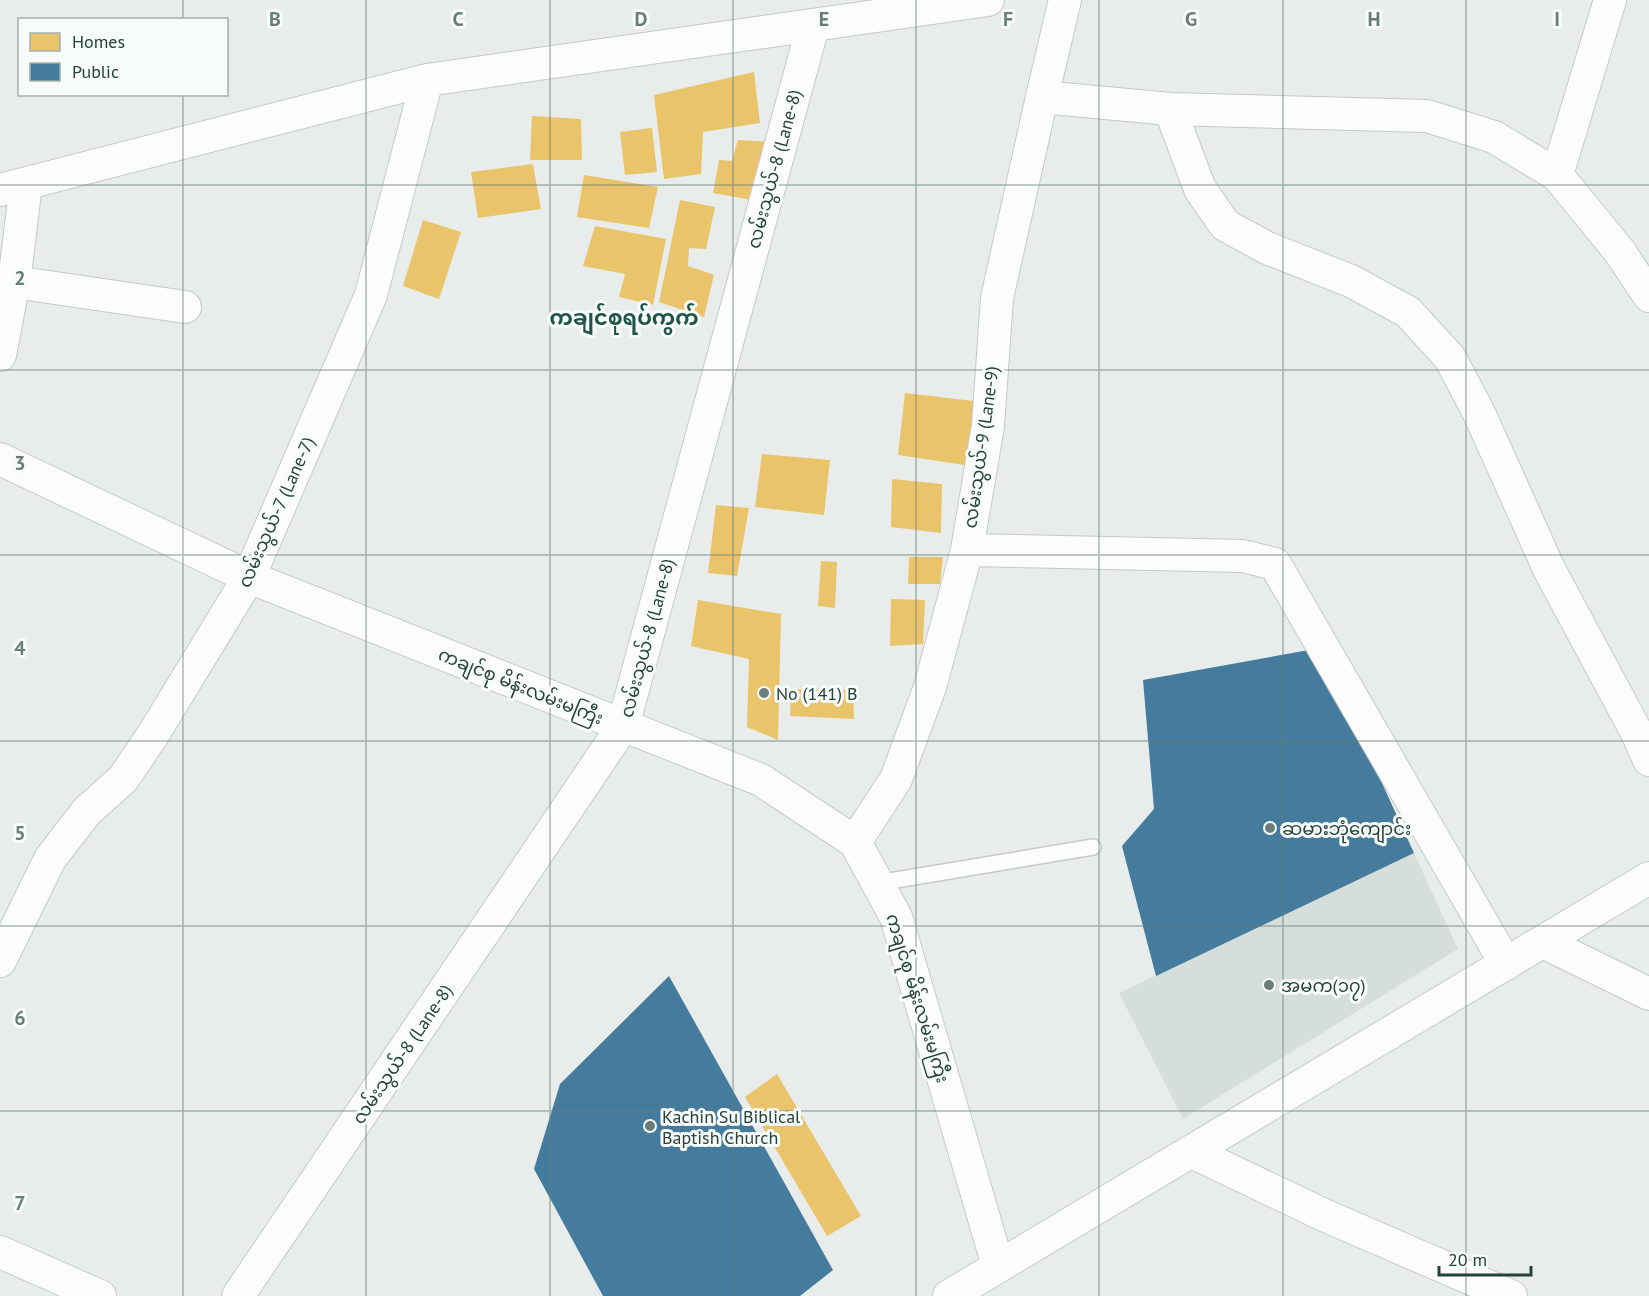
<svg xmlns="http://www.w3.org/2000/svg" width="1649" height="1296" viewBox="0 0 1649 1296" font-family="'PT Sans','Noto Sans Myanmar',sans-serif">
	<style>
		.built { fill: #d6dedb }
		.homes { fill: #e9c46a }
		.public { fill: #457b9d }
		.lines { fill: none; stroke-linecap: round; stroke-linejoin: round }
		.service-casing { stroke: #c5cac8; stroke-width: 18 }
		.minor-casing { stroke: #c5cac8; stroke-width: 34 }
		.service { stroke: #fcfcfc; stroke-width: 15 }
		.minor { stroke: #fcfcfc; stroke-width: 32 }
		.grid { fill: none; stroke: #697e78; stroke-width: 1.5; stroke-opacity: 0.55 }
		.poi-dot { fill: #697e78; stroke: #f7fbf9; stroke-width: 2 }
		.labels { text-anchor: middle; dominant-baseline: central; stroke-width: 6; stroke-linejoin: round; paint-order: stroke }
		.street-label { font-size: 18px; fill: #24423a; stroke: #f7fbf9 }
		.poi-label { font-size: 18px; fill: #24423a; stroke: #f7fbf9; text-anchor: start }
		.quarter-label { font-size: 21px; font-weight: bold; fill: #1f5548; stroke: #f7fbf9 }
		.grid-label { font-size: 20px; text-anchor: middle; font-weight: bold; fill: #697e78; stroke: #f7fbf9; stroke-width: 6; stroke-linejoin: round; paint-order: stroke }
	</style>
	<rect width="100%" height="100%" fill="#e8edeb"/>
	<path class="built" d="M1414 853 1458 949 1183 1119 1119 993Z"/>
	<path class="homes" d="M754 72 760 123 703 132 701 174 664 179 654 95Z
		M532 116 581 119 582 160H530Z
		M652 128 657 172 625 175 620 132Z
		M738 140 775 142 758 201 713 193 719 160 732 161Z
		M533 164 541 209 478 218 471 172Z
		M584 175 658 187 649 228 577 217Z
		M680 200 715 207 706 249 689 248 688 266 714 275 704 317 659 302Z
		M423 220 461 232 439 299 403 286Z
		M595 226 666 239 653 305 619 297 625 274 583 266Z
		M905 393 982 402 971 466 898 455Z
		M762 454 830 460 824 515 755 507Z
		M892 479 942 484 941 533 891 527Z
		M716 505 749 508 737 576 708 573Z
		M909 557H943L940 584H908Z
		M821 561 837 562 835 608 818 606Z
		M891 599 925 600 923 644 890 646Z
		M698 600 781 614 778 740 747 727 749 659 691 646Z
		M791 689 853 690 854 719 790 716Z
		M777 1074 861 1216 827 1236 745 1097Z"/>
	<path class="public" d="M1320 648 1414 853 1156 976 1122 846 1154 809 1143 680Z
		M669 976 833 1270 800 1296H603L534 1169 560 1084Z"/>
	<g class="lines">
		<defs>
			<path id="service" d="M878 883 1093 847"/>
			<path id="minor" d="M1042 97 1170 109 1427 116 1494 137 1557 175 1620 252 1649 296
				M1170 109 1200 189 1225 225 1267 248 1351 281 1408 312 1450 358 1479 413 1549 569 1637 733 1649 760
				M1557 175 1610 0
				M0 190 427 80 988 0
				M14 282 185 307
				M0 355 14 282 26 184
				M0 459 249 577 761 780 855 842 896 917 998 1266
				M967 550 1243 556 1275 564 1506 964
				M855 842 896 779 930 687 967 550 988 426 997 298 1042 97 1065 0
				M1543 942 1649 994
				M0 961 50 859 87 811 123 779 154 733 249 577 371 295 427 80
				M1192 1152 1326 1216 1511 1296
				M0 1252 100 1296
				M238 1296 623 726 813 26
				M949 1296 1649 878"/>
		</defs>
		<use href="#service" class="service-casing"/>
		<use href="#minor" class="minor-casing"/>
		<use href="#service" class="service"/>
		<use href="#minor" class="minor"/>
	</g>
	<path class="grid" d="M183 0V20M366 0V1296M550 0V1296M733 0V1296M916 0V1296M1099 0V1296M1283 0V1296M1466 0V1296M183 94V1296M0 185H1649M0 370H1649M0 555H1649M0 741H1649M0 926H1649M0 1111H1649"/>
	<g class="poi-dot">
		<circle cx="764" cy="693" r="6"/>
		<circle cx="1270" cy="828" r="6"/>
		<circle cx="1269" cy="985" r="6"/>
		<circle cx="650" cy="1126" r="6"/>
	</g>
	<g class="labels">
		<g class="street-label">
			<text transform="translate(774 169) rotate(-75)">လမ်းသွယ်-8 (Lane-8)</text>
			<text transform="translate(981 447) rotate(-82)">လမ်းသွယ်-9 (Lane-9)</text>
			<text transform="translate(276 512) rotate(-66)">လမ်းသွယ်-7 (Lane-7)</text>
			<text transform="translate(647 638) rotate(-75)">လမ်းသွယ်-8 (Lane-8)</text>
			<text transform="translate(521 686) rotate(22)">ကချင်စု မိန်းလမ်းမကြီး</text>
			<text transform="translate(918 998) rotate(73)">ကချင်စု မိန်းလမ်းမကြီး</text>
			<text transform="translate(402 1054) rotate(-56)">လမ်းသွယ်-8 (Lane-8)</text>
		</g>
		<g class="poi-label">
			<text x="776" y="693">No (141) B</text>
			<text x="1282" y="828">ဆမားဘုံကျောင်း</text>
			<text x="1281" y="985">အမက(၁၇)</text>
			<text x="662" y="1116">Kachin Su Biblical<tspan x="662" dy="21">Baptish Church</tspan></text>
		</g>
		<g class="quarter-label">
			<text x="624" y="317">ကချင်စုရပ်ကွက်</text>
		</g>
	</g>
	<g class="grid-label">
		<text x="275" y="26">B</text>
		<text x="458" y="26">C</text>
		<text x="641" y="26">D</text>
		<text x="824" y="26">E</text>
		<text x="1008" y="26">F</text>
		<text x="1191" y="26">G</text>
		<text x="1374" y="26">H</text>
		<text x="1557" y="26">I</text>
		<text x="20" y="285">2</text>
		<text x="20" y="470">3</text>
		<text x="20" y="655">4</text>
		<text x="20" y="840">5</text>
		<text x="20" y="1025">6</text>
		<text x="20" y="1210">7</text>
	</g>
	<rect x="18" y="18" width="210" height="78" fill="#f7fbf9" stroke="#a3b1ad" stroke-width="1.5"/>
	<rect x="30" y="33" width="30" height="18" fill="#e9c46a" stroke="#a3b1ad" stroke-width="1.5"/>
	<text x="72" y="48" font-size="18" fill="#24423a">Homes</text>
	<rect x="30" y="63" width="30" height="18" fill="#457b9d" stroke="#a3b1ad" stroke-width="1.5"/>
	<text x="72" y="78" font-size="18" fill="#24423a">Public</text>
	<path d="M1439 1266v9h92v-9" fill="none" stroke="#24423a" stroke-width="3"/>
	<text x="1448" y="1266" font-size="18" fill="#24423a" stroke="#f7fbf9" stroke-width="4.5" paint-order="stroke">20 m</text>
</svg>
